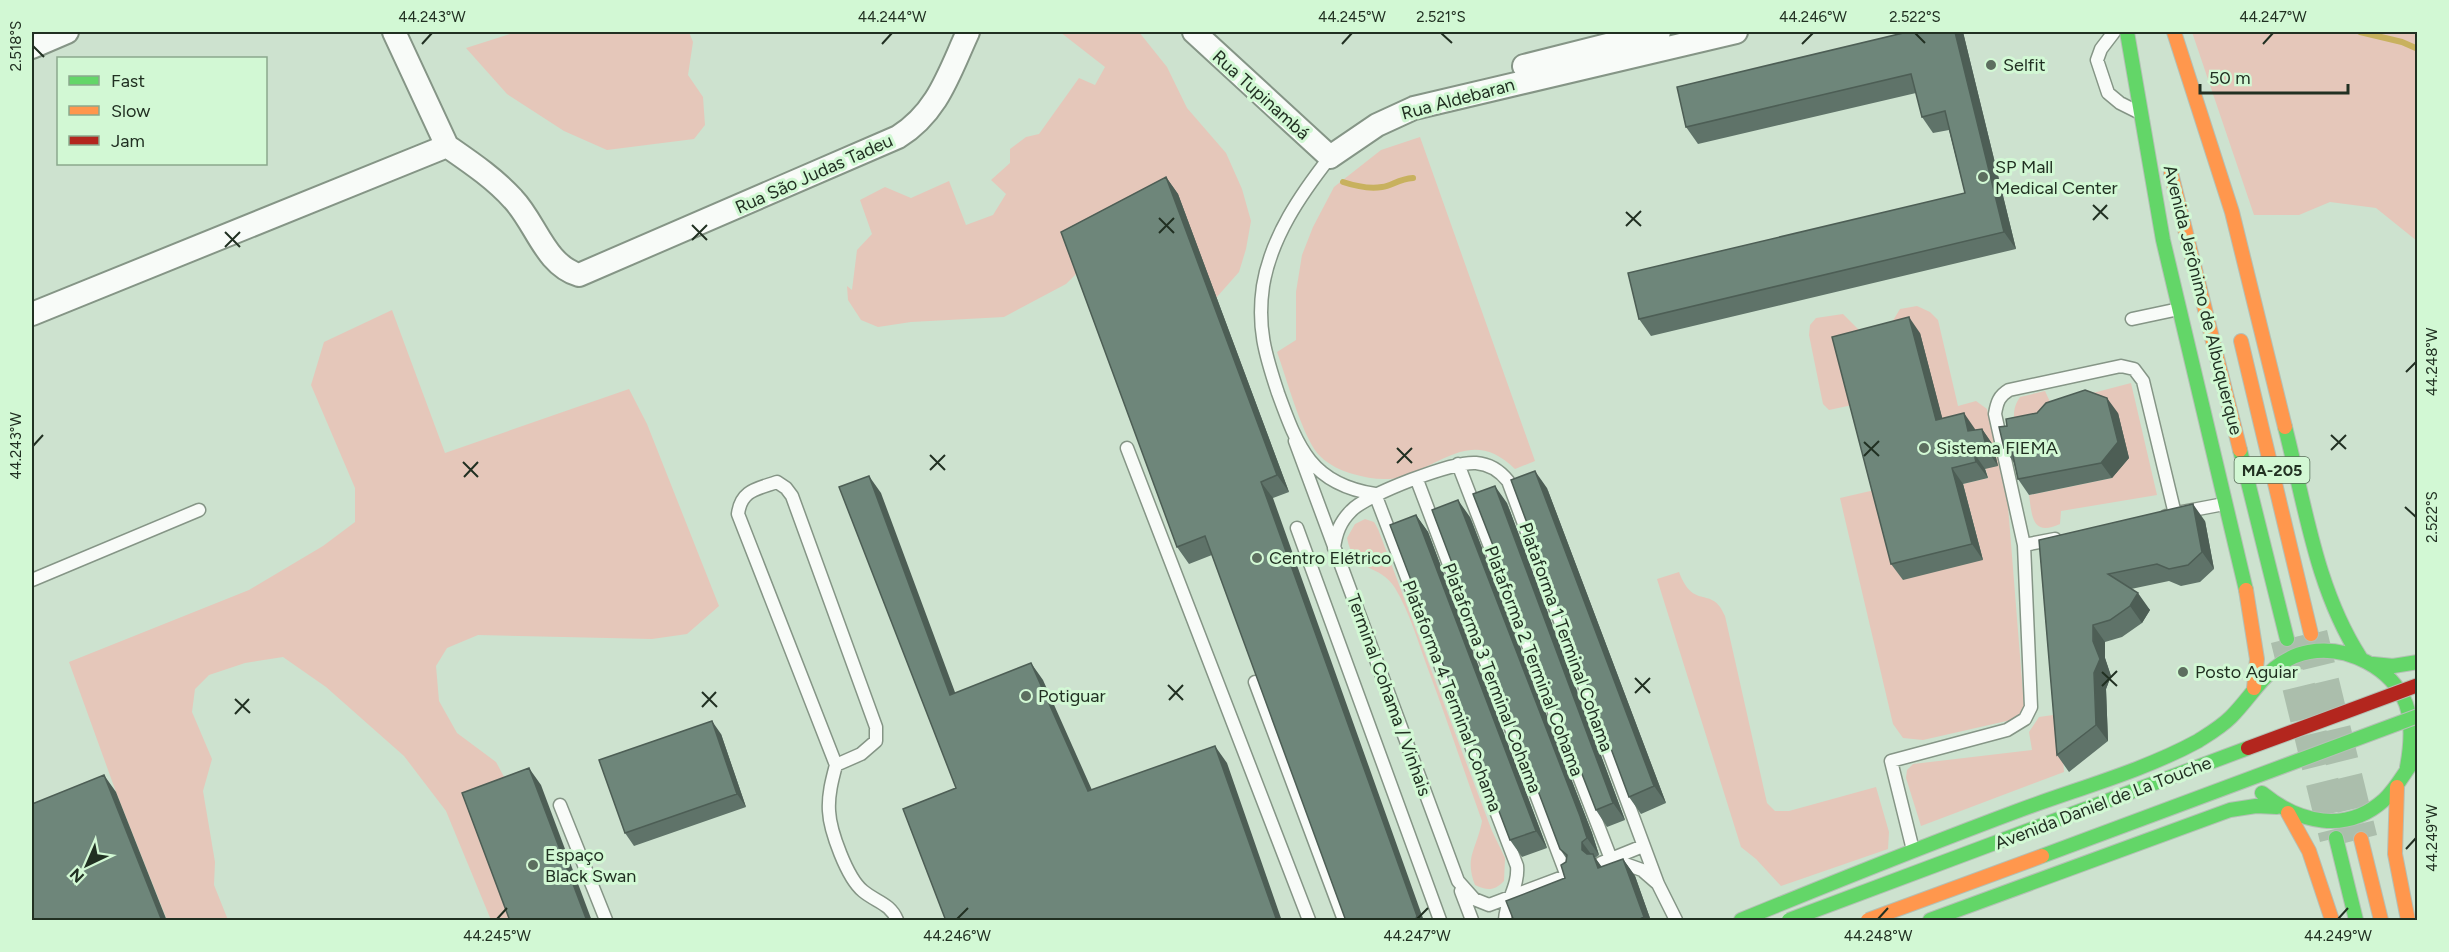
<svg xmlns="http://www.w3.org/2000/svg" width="2449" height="952" viewBox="0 0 2449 952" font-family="Figtree,sans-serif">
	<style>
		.green { fill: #e5c7ba }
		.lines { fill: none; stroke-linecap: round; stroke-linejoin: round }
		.stream { stroke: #c8b15e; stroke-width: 6 }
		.primary-tunnel { stroke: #abbeac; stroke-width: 33; stroke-dasharray: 33 16; stroke-linecap: butt }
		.lane-casing { stroke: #859586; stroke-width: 15 }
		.street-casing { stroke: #859586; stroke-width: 26 }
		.fast-casing { stroke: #b4c0b5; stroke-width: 16 }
		.slow-casing { stroke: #b4c0b5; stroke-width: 16 }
		.lane { stroke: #f8fbf8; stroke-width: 12 }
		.street { stroke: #f8fbf8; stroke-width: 22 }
		.fast { stroke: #63d668; stroke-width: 14 }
		.slow { stroke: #ff974d; stroke-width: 14 }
		.fast-bridge-casing { stroke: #b4c0b5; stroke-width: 16; stroke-linecap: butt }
		.slow-bridge-casing { stroke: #b4c0b5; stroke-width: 16; stroke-linecap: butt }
		.jam-bridge-casing { stroke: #b4c0b5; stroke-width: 16; stroke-linecap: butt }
		.fast-bridge { stroke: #63d668; stroke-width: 14 }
		.slow-bridge { stroke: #ff974d; stroke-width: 14 }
		.jam-bridge { stroke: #b3261e; stroke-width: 14 }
		.wall { fill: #5f7369 }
		.shaded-wall { fill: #4d5e55 }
		.building { fill: #6e867a; stroke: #4d5e55; stroke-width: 1.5 }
		.ticks { fill: none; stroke: #213022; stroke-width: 2 }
		.poi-dot { fill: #5d6e5f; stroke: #d2f8d4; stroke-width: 2 }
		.labels { text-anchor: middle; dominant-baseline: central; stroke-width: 6; stroke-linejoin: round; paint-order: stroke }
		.shield { fill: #d2f8d4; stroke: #566c57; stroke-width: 1.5 }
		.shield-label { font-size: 16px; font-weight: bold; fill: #213022 }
		.poi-label { font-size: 18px; fill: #213022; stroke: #d2f8d4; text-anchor: start }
		.street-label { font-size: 18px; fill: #213022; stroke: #d2f8d4 }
		.neatline { fill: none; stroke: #213022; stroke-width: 2 }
		.ticks-label { font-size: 15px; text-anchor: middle; fill: #213022 }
	</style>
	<rect width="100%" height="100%" fill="#cde2cf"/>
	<path class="green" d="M516 32H689L693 42 688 75 703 97 705 125 694 139 607 150 564 131 507 94 466 48Z
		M1060 32H1139L1167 67 1187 108 1226 153 1242 189 1251 221 1246 249 1239 272 1216 298 1080 270 1066 284 1004 317 911 322 878 327 861 320 848 300 847 286 852 290 857 250 872 234 860 200 885 187 911 198 949 181 966 225 993 215 1006 194 991 180 1010 163V149L1026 137 1039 134 1079 78 1095 85 1105 67Z
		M2192 32H2417V241L2376 208 2330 202 2299 215H2254Z
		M1420 137 1535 461 1515 469C1475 430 1448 460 1407 475 1389 482 1371 479 1353 474 1342 471 1329 465 1321 457 1303 441 1286 376 1277 352L1296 340V292L1302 255 1313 227 1334 187 1381 150Z
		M1917 306 1930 312 1938 320 1958 406 1976 401 1987 409 2008 506 2024 706 2020 716 2011 720 1923 740 1903 738 1893 724 1840 498 1879 489 1983 560 1963 484 1988 478 1975 430 1857 404 1829 410 1823 404 1809 335 1810 325 1816 318 1843 314 1860 331 1889 327 1900 309Z
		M392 310 445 453 629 389 647 424 719 606 687 634 652 639 478 635 447 648 436 666 439 701 457 733 496 762 514 795 515 920H491L446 811 404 756 326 687 283 657 245 663 209 675 195 689 192 712 212 759 203 791 215 862 214 885 228 920H167L116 792 69 662 249 590 323 546 355 522V488L311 385 324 342Z
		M2131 383 2157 495 2061 511 2060 524C2032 537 2032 516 2029 495L2112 478 2017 434C2014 420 2011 410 2020 397L2045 391 2051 404Z
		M1365 519 1374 522 1378 529 1492 831 1505 858 1504 881C1494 891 1488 891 1475 885 1464 857 1477 849 1482 821 1464 771 1447 720 1428 669 1418 642 1410 613 1395 588 1380 563 1354 574 1347 538L1355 524Z
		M1679 572C1694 612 1712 584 1725 616L1767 803 1775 811H1789L1876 787 1889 832 1888 849 1781 886 1756 859 1741 847 1657 579Z
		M2060 714 2064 772 1921 826 1906 778 1907 770 1913 764 2032 750 2029 732 2039 717Z"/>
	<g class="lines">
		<path class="stream" d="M2360 32 2402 42 2418 49
			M1343 182C1355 186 1369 189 1382 187 1392 186 1398 179 1413 178"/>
		<path class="primary-tunnel" d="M2311 634 2361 839
			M2287 639 2336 838"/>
		<defs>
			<path id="lane" d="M2114 32 2101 49 2097 60 2108 93 2120 103 2138 112
				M1330 157C1301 194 1271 237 1263 286 1257 327 1265 354 1278 393 1298 448 1311 484 1375 494
				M2132 319 2179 309
				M1295 441 1458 881 1474 899 1489 905 1571 874
				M1127 448 1309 920
				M1458 464 1611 859
				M1417 480 1567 876
				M1375 494 1517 866C1519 886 1506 900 1505 920
				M2182 512 2224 504
				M1297 528 1440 920
				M2024 545 2055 539
				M1334 548C1336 533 1340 522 1351 511 1367 494 1454 461 1476 463 1489 464 1500 471 1508 481L1658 884 1676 920
				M32 580 199 510
				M1255 682 1344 920
				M836 765 861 754 876 741V727L792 496 786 488 777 482C757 489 741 490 738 514L836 765C832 780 828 795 829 811 830 831 847 878 863 891 876 902 890 903 897 920
				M560 805 606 920
				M1913 850 1891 761 2007 730 2025 719 2031 707 2024 545 1995 414C1997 402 1999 396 2009 390L2121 366 2134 369 2143 381 2175 514 2166 516
				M1611 859 1642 870 1657 883
				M1601 863 1643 846
				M1461 891 1472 920"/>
			<path id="street" d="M394 32 447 146
				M1194 32 1330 157
				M32 47 67 32
				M1524 66 1659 32
				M447 146C470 162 494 178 513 199 536 223 545 265 579 275L898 137C938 112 949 73 968 32
				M1330 157 1377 125 1414 108 1736 32
				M32 314 447 146"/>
			<path id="fast" d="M2127 32 2163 240 2246 590
				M2285 427C2305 504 2316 589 2360 657
				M2240 450 2287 639
				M2373 664 2393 666 2418 662
				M2262 793C2299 823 2346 834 2384 800 2398 787 2406 769 2418 755
				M2336 838 2356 920
				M1741 920C1834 882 1926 845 2020 810 2079 788 2143 771 2198 741 2209 734 2221 727 2231 717 2256 692 2270 659 2309 652 2347 645 2392 668 2406 704 2413 724 2411 746 2407 767
				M1930 920 2230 810 2256 806 2277 807"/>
			<path id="slow" d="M2174 32 2232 212 2285 427
				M2171 173 2240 450
				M2241 341 2311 634
				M2246 590 2257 659 2254 688
				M2397 787 2395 854 2408 920
				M2288 813 2309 851 2332 920
				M2361 839 2381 920"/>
		</defs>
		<use href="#lane" class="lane-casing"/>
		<use href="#street" class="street-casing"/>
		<use href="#fast" class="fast-casing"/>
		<use href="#slow" class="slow-casing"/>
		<use href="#lane" class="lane"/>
		<use href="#street" class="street"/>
		<use href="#fast" class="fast"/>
		<use href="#slow" class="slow"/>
		<defs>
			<path id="fast-bridge" d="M2042 856 2418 716
				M1789 920 2248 748"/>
			<path id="slow-bridge" d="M1868 920 2042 856"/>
			<path id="jam-bridge" d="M2248 748 2418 685"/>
		</defs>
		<use href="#fast-bridge" class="fast-bridge-casing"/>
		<use href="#slow-bridge" class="slow-bridge-casing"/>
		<use href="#jam-bridge" class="jam-bridge-casing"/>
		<use href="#fast-bridge" class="fast-bridge"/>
		<use href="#slow-bridge" class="slow-bridge"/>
		<use href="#jam-bridge" class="jam-bridge"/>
	</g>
	<path class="wall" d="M1902 32H1963L2016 249 1651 336 1639 319 1965 193 1949 130 1933 133 1922 117 1916 93 1698 144 1686 127 1903 33Z
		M1166 177 1178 194 1289 492 1273 498 1212 555 1189 564 1177 547Z
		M1920 333 1942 418 1975 430 1982 429 1993 445 1998 466 1985 469 1988 478 1963 484 1983 560 1903 580 1891 564Z
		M2118 413 2129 458 2112 478 2029 495 2018 479 2014 463 2004 448Z
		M1547 488 1666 803 1641 814 1629 797Z
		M1507 503 1625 820 1607 827 1596 810Z
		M1416 515 1428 532 1547 848 1522 857 1510 840Z
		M1470 517 1592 833 1599 855 1595 858 1602 867 1623 859 1635 876 1651 921H1514L1565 878 1566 858 1560 849Z
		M2205 521 2214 569 2200 582 2181 586 2169 581 2131 589 2150 610 2142 623 2122 637 2105 642V658L2111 676 2106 689 2108 741 2069 772 2057 755 2039 540Z
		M721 734 746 807 634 846 625 833Z"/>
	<path class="shaded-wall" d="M1955 32H1963L2016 249 2004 232Z
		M1166 177 1178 194 1289 492 1277 475Z
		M1909 317 1920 333 1947 436 1936 420Z
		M2107 398 2118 413 2129 458 2112 478 2101 463Z
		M1964 413 1975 429 1980 447 1968 431Z
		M1982 429 1993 445 1998 466 1987 450Z
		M1974 453 1985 469 1988 478 1976 462Z
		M1952 468 1963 484 1983 560 1972 544Z
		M1535 471 1547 488 1666 803 1654 786Z
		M869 476 881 493 962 711 950 695Z
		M1261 482 1273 498 1424 921H1415Z
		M1495 486 1507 503 1625 820 1613 803Z
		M1458 500 1470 517 1592 833 1599 855 1587 838Z
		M2193 504 2205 521 2214 569 2202 552Z
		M1416 515 1428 532 1547 848 1536 831Z
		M2138 593 2150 610 2142 623 2130 606Z
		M2093 625 2105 642V658L2111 676 2106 689 2108 741 2096 725Z
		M1031 663 1043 680 1100 808 1088 791Z
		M712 721 721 734 746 807 737 794Z
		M1215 746 1227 763 1282 921H1277Z
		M529 768 541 785 592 921H587Z
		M104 775 116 792 167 921H162Z
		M1582 842 1594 858 1582 850Z
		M1593 854 1604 871 1598 868Z
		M1623 859 1635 876 1651 921H1646L1644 917Z"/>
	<path class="building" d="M1902 32H1955L2004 232 1639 319 1628 273 1965 193 1945 111 1922 117 1911 74 1686 127 1677 87 1903 33Z
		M1166 177 1277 475 1261 482 1417 916 1415 921H1346L1205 536 1177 547 1061 232Z
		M1909 317 1936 420 1964 413 1968 431 1982 429 1987 450 1974 453 1976 462 1952 468 1972 544 1891 564 1832 337Z
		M2085 390 2107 398 2118 442 2101 463 2018 479 2011 446 2004 448 1999 427 2007 426 2006 419 2037 413 2046 403Z
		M1535 471 1654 786 1629 797 1511 480Z
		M869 476 950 695 1031 663 1088 791 1215 746 1277 921H946L903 809 956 788 839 487Z
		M1495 486 1613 803 1596 810 1473 494Z
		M1458 500 1580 816 1587 838 1582 842V850L1587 854H1593L1598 868 1623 859 1644 917 1636 921H1514L1506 901 1565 878 1561 865 1566 862 1567 855 1560 849 1432 510Z
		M2193 504 2202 552 2188 565 2169 569 2157 564 2108 574 2138 593 2130 606 2110 620 2093 625V641L2100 659 2094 673 2096 725 2057 755 2039 540Z
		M1416 515 1536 831 1510 840 1390 525Z
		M712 721 737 794 625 833 599 760Z
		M529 768 587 921H510L462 793Z
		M104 775 162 921H32V804Z"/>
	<path class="ticks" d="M1441 33 1452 43M1915 33 1925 43M422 44 432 33M882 44 892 33M1342 44 1352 33M1802 44 1813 33M2263 44 2273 33M33 46 44 57M2093 205 2108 219M1626 212 1641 226M1159 218 1174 233M2093 220 2107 205M692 225 707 240M1626 226 1641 211M225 232 240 247M1159 233 1174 218M692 240 707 225M225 247 240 232M2406 372 2416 362M2331 435 2346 449M1864 442 1879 456M33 446 43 435M1397 448 1412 463M2331 450 2346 435M930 455 945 470M1864 456 1879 441M463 462 478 477M1397 463 1412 448M930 470 945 455M464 477 478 462M2405 507 2416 517M2102 672 2117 686M1635 678 1650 693M1168 685 1183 700M2102 686 2117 671M702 692 717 707M1635 693 1650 678M235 699 250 713M1169 700 1183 685M702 707 716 692M235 714 249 699M2406 849 2416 838M497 919 507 908M957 919 968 908M1417 919 1428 908M1878 919 1888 908M2338 919 2348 908"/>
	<g class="poi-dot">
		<circle cx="1991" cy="65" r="6"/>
		<circle cx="1983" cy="177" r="6"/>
		<circle cx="1924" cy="448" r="6"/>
		<circle cx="1257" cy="558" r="6"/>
		<circle cx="2183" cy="672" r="6"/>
		<circle cx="1026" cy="696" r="6"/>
		<circle cx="533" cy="865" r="6"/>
	</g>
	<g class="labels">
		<rect class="shield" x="2234.5" y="457" width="75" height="26" rx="4.5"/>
		<g class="shield-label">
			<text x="2272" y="470">MA-205</text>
		</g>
		<g class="poi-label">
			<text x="2003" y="65">Selfit</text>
			<text x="1995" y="167">SP Mall<tspan x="1995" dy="21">Medical Center</tspan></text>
			<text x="1936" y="448">Sistema FIEMA</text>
			<text x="1269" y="558">Centro Elétrico</text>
			<text x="2195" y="672">Posto Aguiar</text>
			<text x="1038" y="696">Potiguar</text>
			<text x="545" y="855">Espaço<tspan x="545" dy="21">Black Swan</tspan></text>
		</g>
		<g class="street-label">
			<text transform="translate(1261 95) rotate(42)">Rua Tupinambá</text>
			<text transform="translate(1458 99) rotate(-15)">Rua Aldebaran</text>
			<text transform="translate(814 174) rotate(-24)">Rua São Judas Tadeu</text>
			<text transform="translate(2203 300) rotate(76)">Avenida Jerônimo de Albuquerque</text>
			<text transform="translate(1566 637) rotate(70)">Plataforma 1 Terminal Cohama</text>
			<text transform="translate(1534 661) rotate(69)">Plataforma 2 Terminal Cohama</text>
			<text transform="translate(1492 678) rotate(69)">Plataforma 3 Terminal Cohama</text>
			<text transform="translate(1389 695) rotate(70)">Terminal Cohama / Vinhais</text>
			<text transform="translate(1452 696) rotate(69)">Plataforma 4 Terminal Cohama</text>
			<text transform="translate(2103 803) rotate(-21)">Avenida Daniel de La Touche</text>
		</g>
	</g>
	<rect width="2449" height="952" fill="none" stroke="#d2f8d4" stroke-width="66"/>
	<rect x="57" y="57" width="210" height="108" fill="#d2f8d4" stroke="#8ba88d" stroke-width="1.5"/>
	<rect x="69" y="76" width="30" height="9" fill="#63d668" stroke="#8ba88d" stroke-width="1.5"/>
	<text x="111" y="87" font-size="18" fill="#213022">Fast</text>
	<rect x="69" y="106" width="30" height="9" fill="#ff974d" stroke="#8ba88d" stroke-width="1.5"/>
	<text x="111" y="117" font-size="18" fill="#213022">Slow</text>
	<rect x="69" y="136" width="30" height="9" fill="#b3261e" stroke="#8ba88d" stroke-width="1.5"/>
	<text x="111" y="147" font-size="18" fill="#213022">Jam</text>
	<g transform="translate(87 865) rotate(224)" stroke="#d2f8d4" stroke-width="4.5" paint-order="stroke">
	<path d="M0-4.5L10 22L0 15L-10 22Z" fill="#213022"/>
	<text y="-9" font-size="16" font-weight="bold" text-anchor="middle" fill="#213022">N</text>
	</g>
	<path d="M2200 84v9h148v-9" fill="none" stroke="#213022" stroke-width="3"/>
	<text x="2209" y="84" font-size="18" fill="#213022" stroke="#d2f8d4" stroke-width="4.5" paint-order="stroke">50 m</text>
	<rect x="33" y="33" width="2383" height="886" class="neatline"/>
	<g class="ticks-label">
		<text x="432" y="22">44.243°W</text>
		<text x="892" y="22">44.244°W</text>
		<text x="1352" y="22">44.245°W</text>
		<text x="1441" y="22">2.521°S</text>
		<text x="1813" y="22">44.246°W</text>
		<text x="1915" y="22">2.522°S</text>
		<text x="2273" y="22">44.247°W</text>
		<text transform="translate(16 46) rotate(-90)" y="5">2.518°S</text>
		<text transform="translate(2432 362) rotate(-90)" y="5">44.248°W</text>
		<text transform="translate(16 446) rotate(-90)" y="5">44.243°W</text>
		<text transform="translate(2432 517) rotate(-90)" y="5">2.522°S</text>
		<text transform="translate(2432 838) rotate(-90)" y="5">44.249°W</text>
		<text x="497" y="941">44.245°W</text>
		<text x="957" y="941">44.246°W</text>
		<text x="1417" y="941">44.247°W</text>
		<text x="1878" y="941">44.248°W</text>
		<text x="2338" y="941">44.249°W</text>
	</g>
</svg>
